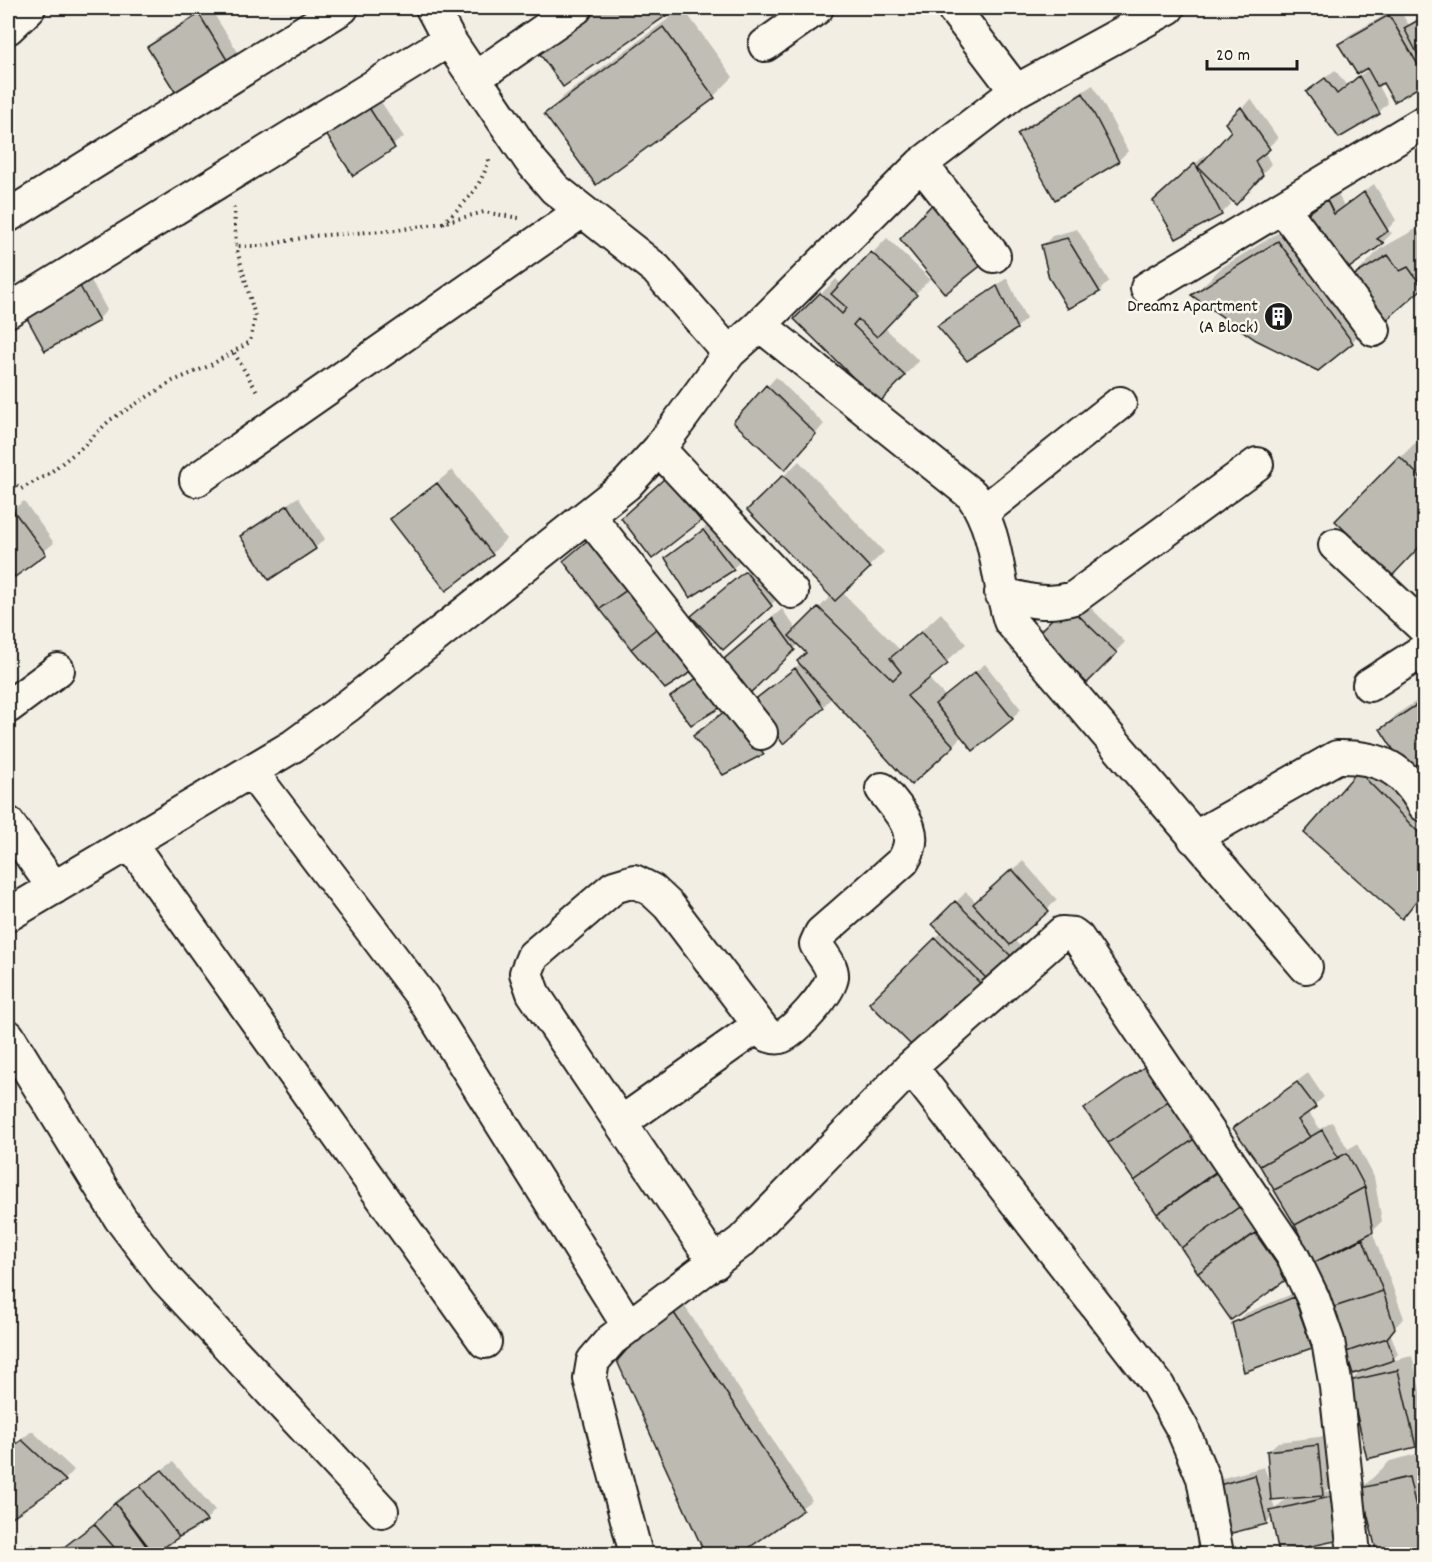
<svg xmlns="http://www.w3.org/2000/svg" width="1432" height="1562" viewBox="0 0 1432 1562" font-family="Dekko,sans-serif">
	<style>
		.shadow { fill: #0003; fill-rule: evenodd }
		.building { fill: #bdbab1; stroke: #1c1c1c; stroke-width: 1.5 }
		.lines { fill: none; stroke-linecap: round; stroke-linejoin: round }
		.minor-casing { stroke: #1c1c1c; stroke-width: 36 }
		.path { stroke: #1c1c1c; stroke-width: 4; stroke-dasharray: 1.5 4.5; stroke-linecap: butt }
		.minor { stroke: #fbf7ec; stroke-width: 32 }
		.labels { text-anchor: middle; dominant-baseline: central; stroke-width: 5; stroke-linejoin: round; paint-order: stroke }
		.poi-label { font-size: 18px; fill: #1c1c1c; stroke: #fbf7ec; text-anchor: end }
	</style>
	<rect width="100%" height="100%" fill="#f2eee4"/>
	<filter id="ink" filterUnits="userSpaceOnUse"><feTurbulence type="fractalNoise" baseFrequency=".0167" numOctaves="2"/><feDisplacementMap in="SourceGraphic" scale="12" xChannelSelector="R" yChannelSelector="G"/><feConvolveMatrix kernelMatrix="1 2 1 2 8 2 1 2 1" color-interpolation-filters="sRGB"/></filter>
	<g filter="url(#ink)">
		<path class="shadow" d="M206 8H210L238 52 228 62 149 47 158 38Z
			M589 8H674L563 85Z
			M683 8 733 77 714 96 596 183 546 114 565 95Z
			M1398 8 1409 25 1424 14V82L1395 100 1384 81 1378 84 1388 103 1379 112 1308 92 1335 70 1347 86 1372 66 1340 44 1349 35Z
			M1093 85 1128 151 1118 161 1056 198 1019 135 1029 125Z
			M376 94 404 137 353 174 325 131Z
			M1251 99 1278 138 1264 151 1271 164 1245 194H1226L1231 204 1221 214 1177 237 1165 192 1205 155 1207 159 1233 131 1227 123Z
			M1424 157V169L1419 162Z
			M1374 184 1396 220 1387 230 1392 233 1383 242 1346 268 1353 277 1380 249 1416 229 1424 239V284L1384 320 1379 314 1352 342 1193 295 1221 268 1307 215 1337 192 1344 206Z
			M1077 229 1109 281 1099 291 1043 246 1052 236Z
			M887 238 930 279 884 327 919 361 879 401 796 319 836 279 842 285Z
			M86 271 107 310 98 320 24 309Z
			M1007 278 1026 319 1016 328 939 326 949 317Z
			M776 377 824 424 795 458 767 387Z
			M1415 443 1424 452V540L1392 574 1337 521Z
			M799 461 884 552 842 592 900 650 941 613 966 644 928 678 945 696 985 664 1021 709 1012 718 962 736 953 745 832 697 823 707 755 701 801 663 808 653 799 644 749 693 735 650 782 609 797 630 832 595 749 510Z
			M675 469 710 510 652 557 623 518Z
			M452 470 506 539 492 554 392 519Z
			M298 497 325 539 315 548 242 537 252 527Z
			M24 501 54 543 15 575 8 565V513Z
			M713 521 743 559 733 568 690 596 667 558Z
			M755 563 780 595 771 605 703 607Z
			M1078 595 1125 642 1087 681 1039 634Z
			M714 664 736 692 672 698 681 688Z
			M1424 696V758L1408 769 1382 729 1397 714Z
			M735 702 772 743 763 753 724 773 695 736Z
			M1373 758 1424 809V893L1402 917 1306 833Z
			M1023 861 1057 900 1014 940 1022 948 921 1053 872 1003 942 932 934 924 966 892 977 903Z
			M1160 1055 1296 1269 1231 1317 1086 1109Z
			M1308 1073 1324 1097 1308 1111 1320 1129 1332 1122 1348 1149 1357 1144 1374 1177 1382 1221 1372 1231 1404 1318 1390 1332 1398 1354 1391 1361 1412 1356 1424 1407V1437L1416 1446 1351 1381 1363 1369 1354 1372 1314 1262 1296 1224 1261 1165 1235 1128Z
			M1304 1289 1321 1337 1311 1347 1234 1324 1244 1314ZM1301 1293 1302 1296 1243 1320V1317Z
			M682 1302 812 1500 738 1554H706L618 1361Z
			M32 1431 74 1470 65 1480 9 1517 8 1450Z
			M1327 1436 1332 1485 1324 1492 1340 1489 1348 1529 1273 1516 1266 1523 1214 1487 1223 1478 1264 1467 1272 1489 1268 1451 1278 1442ZM1294 1497 1282 1502 1275 1509 1272 1499Z
			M1424 1452V1554H1378L1362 1488 1390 1461Z
			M173 1462 215 1510 206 1520 152 1554H55L106 1515 127 1494Z
			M33 1543 41 1554H20Z"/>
		<path class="building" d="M593 8H667L670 13 563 87 535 47Z
			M199 14 229 63 177 95 147 47Z
			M1389 15 1424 75V84L1394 102 1383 83 1377 86 1367 68 1357 74 1338 44Z
			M1424 17V66L1404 28Z
			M663 27 715 98 596 185 544 114Z
			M1359 76 1380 114 1339 138 1306 92 1325 78 1337 94Z
			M1083 93 1119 162 1055 200 1017 134Z
			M366 103 395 148 353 176 324 131Z
			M1241 107 1270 149 1255 161 1263 175 1236 205 1198 167 1231 131 1225 123Z
			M1195 163 1222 215 1176 239 1153 201Z
			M1364 192 1388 231 1377 239 1384 243 1349 268 1337 272 1303 217 1327 200 1334 214Z
			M939 197 988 260 945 294 900 239Z
			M1067 238 1100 292 1068 309 1049 278 1041 245Z
			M1278 241 1353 343 1318 371 1256 340 1191 295Z
			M871 252 917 295 877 337 858 319 853 325 905 376 879 403 794 319 820 293 842 314 847 308 831 294Z
			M1388 255 1400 271 1408 267 1423 288 1384 322 1351 277Z
			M76 279 99 321 45 351 22 309Z
			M997 286 1017 329 967 361 937 326Z
			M766 385 816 434 785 470 733 422Z
			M1399 456 1424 481V542L1392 576 1335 521Z
			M783 475 870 568 835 601 747 510Z
			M665 478 701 521 652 559 621 518Z
			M437 483 493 555 446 591 390 519Z
			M288 505 316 549 269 580 240 536Z
			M13 510 46 554 15 577 8 567V514Z
			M703 530 734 570 690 598 665 558Z
			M595 534 634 585 600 609 563 561Z
			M745 571 772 606 723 650 691 616Z
			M634 585 665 622 631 649 600 609Z
			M1067 604 1117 653 1087 683 1037 634Z
			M818 607 893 680 901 672 890 658 921 632 948 664 907 696 954 746 911 785 797 661 806 653 789 636Z
			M772 618 795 650 748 695 724 659Z
			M665 622 699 667 665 689 631 649Z
			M795 668 824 708 783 744 753 701Z
			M975 672 1013 719 973 751 935 704Z
			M704 673 728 703 691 725 670 697Z
			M1424 700V760L1407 771 1380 729Z
			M725 711 764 754 723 775 693 736Z
			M1358 771 1424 838V891L1402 919 1304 833Z
			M1012 869 1049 911 1010 945 973 904Z
			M955 901 1014 959 990 982 932 924Z
			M935 938 986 989 921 1055 869 1003Z
			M1150 1063 1174 1097 1108 1143 1084 1109Z
			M1297 1082 1316 1107 1298 1120 1310 1137 1260 1166 1233 1128Z
			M1170 1100 1197 1137 1134 1181 1108 1143Z
			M1322 1130 1338 1158 1274 1190 1260 1166Z
			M1197 1137 1220 1170 1157 1214 1134 1181Z
			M1347 1153 1365 1187 1295 1225 1274 1190Z
			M1218 1170 1242 1205 1181 1248 1157 1214Z
			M1365 1187 1373 1232 1313 1263 1295 1225Z
			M1242 1205 1260 1230 1198 1273 1181 1248Z
			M1255 1233 1287 1279 1231 1320 1198 1273Z
			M1363 1239 1383 1291 1331 1308 1313 1263Z
			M1383 1291 1395 1328 1387 1338 1346 1352 1331 1308Z
			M1294 1297 1312 1348 1244 1372 1232 1323Z
			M672 1310 803 1510 740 1554H705L617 1361 643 1331Z
			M1387 1338 1394 1360 1353 1374 1346 1352Z
			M1398 1370 1416 1447 1367 1459 1349 1381Z
			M22 1440 66 1481 9 1519 8 1450Z
			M1318 1445 1323 1496 1271 1500 1267 1451Z
			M162 1470 207 1521 179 1537 140 1486Z
			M1255 1475 1267 1524 1224 1535 1212 1487Z
			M1409 1477 1424 1542V1554H1377L1361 1488Z
			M140 1486 179 1537 154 1554 115 1503Z
			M1330 1497 1340 1540 1279 1553 1270 1511Z
			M115 1503 152 1554H120L94 1524Z
			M94 1524 120 1554H55Z"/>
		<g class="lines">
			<defs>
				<path id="minor" d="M432 8 449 40 530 160 555 189 656 269 729 353
					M953 8 1016 91
					M8 28 29 8
					M765 45 817 8
					M475 78 576 8
					M921 164 994 256
					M1283 208 1374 330
					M8 216 342 8
					M1147 288 1424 122
					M8 311 449 40
					M760 325 972 495C999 535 996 576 1010 621L1306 967
					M659 449 792 592
					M196 480 582 211
					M983 512 1120 403
					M588 515 761 733
					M1335 545 1424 628
					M1001 593C1028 601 1047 606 1074 598L1257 464
					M1369 685 1424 650
					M8 707 58 670
					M251 771 423 998 629 1327
					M8 823 54 888
					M1194 838 1337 757C1380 756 1403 768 1424 805
					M130 843 485 1342
					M8 915 293 746 349 705 626 485 659 449 729 353 760 325 921 164 1016 91 1168 8
					M8 1036 120 1218 166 1279 382 1511
					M911 1067 1157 1384 1182 1428 1203 1478 1217 1554
					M622 1122 759 1025
					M715 1263 533 993 526 973 533 956 614 887 634 881 652 890 669 906 767 1035C771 1036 776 1039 780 1037 793 1034 831 991 832 977 833 965 821 954 816 944L821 933 903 861C922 831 900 813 882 789
					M636 1554 590 1379 593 1361 611 1340 742 1241 911 1067 1062 933 1073 934 1078 938 1292 1255 1313 1298 1328 1341 1336 1387 1354 1554"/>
			</defs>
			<use href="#minor" class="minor-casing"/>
			<path class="path" d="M234 207 236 246H262L312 236 397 230 442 223 484 212 519 218
				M443 223C467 201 480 189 490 157
				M234 353 258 393
				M8 477 21 489 47 475 80 449 110 420 173 381 209 366 250 342 255 316 236 246"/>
			<use href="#minor" class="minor"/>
		</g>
	</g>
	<defs>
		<symbol id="building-disc" viewBox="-11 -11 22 22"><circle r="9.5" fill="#1c1c1c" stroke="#fbf7ec"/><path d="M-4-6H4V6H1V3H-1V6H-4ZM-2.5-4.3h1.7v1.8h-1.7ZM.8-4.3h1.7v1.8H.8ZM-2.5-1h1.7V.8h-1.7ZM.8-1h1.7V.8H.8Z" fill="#fff"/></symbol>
	</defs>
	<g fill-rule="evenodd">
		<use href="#building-disc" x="1262" y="300" width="33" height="33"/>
	</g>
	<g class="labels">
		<g class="poi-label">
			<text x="1258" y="307">Dreamz Apartment<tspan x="1258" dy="21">(A Block)</tspan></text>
		</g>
	</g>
	<rect width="1432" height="1562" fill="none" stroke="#fbf7ec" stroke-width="30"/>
	<rect x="15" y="15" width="1402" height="1532" fill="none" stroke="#1c1c1c" stroke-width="2" filter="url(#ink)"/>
	<path d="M1207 60v9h90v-9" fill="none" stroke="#1c1c1c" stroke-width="3"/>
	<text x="1216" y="60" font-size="18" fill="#1c1c1c" stroke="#fbf7ec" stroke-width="4.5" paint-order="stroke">20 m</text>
</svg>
